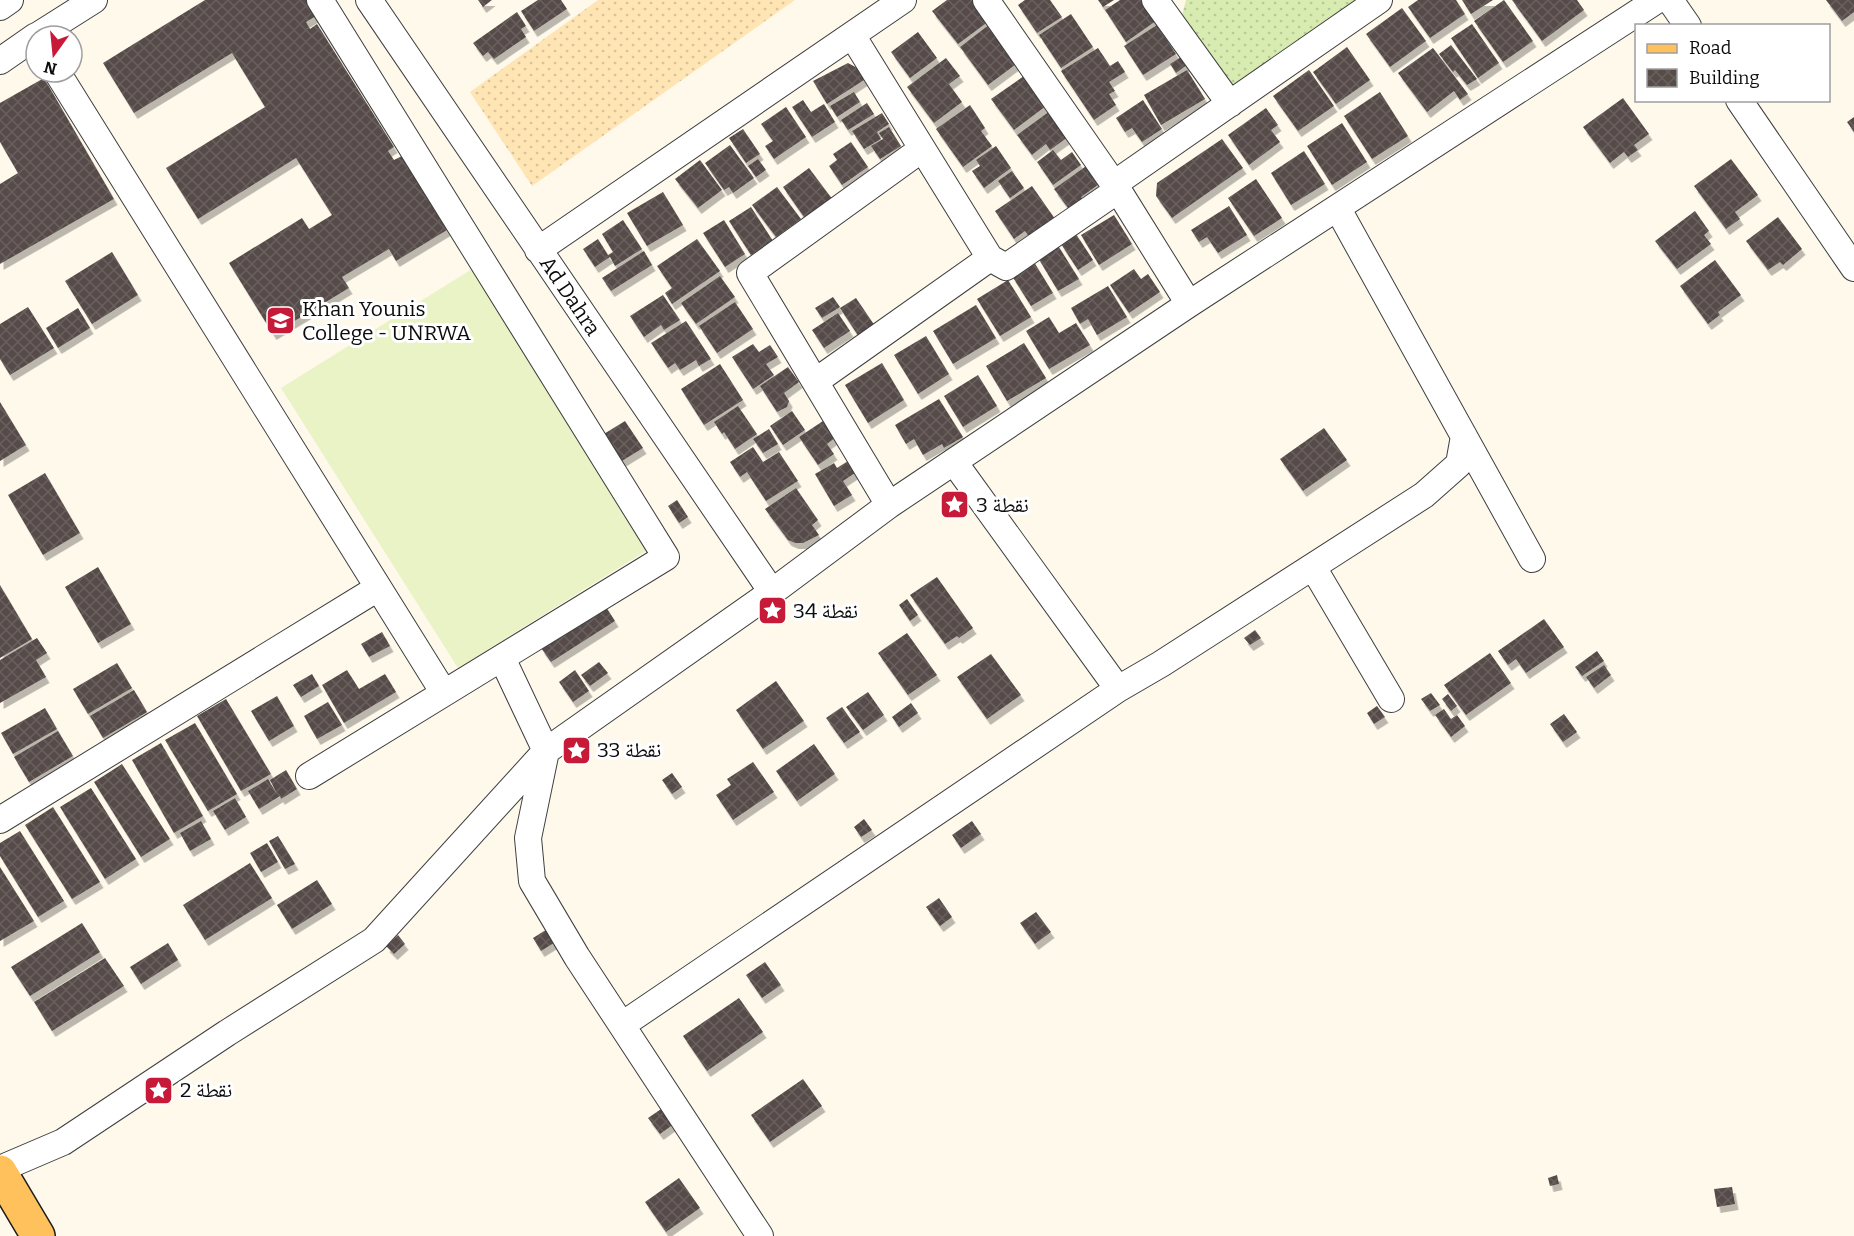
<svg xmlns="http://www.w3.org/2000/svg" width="1854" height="1236" viewBox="0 0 1854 1236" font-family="Bitter,'Noto Naskh Arabic',serif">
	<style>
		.sand { fill: url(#sand-dots) }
		.garden { fill: url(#garden-dots) }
		.pitch { fill: #e9f3c5 }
		.building { fill: url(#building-cross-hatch); filter: url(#shadow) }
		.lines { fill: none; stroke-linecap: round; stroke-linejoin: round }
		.minor-casing { stroke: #3f3f3f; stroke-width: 28 }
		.major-casing { stroke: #1d1d1d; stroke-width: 36 }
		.minor { stroke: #fff; stroke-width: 26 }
		.major { stroke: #ffc15c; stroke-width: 33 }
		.labels { text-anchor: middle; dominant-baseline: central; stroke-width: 6; stroke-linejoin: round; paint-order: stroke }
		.street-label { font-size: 21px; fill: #0c0c0c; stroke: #fff }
		.poi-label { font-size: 21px; fill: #0c0c0c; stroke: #fff; text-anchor: start }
	</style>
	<defs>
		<pattern id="sand-dots" width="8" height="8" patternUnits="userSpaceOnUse" patternTransform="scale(1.5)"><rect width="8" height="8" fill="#ffe4b4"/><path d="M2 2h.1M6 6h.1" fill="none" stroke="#d9c29a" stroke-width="1.8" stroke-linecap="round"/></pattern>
		<pattern id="garden-dots" width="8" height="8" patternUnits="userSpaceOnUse" patternTransform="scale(1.5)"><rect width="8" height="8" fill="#d8ecb2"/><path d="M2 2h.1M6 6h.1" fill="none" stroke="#b8c998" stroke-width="1.8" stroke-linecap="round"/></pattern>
		<pattern id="building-cross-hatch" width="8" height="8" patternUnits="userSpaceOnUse" patternTransform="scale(1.5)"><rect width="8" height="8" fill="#564c48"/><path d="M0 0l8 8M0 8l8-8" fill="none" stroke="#69615e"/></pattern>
		<filter id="shadow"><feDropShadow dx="3.5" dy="6" stdDeviation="0" flood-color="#0004"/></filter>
	</defs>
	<rect width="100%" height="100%" fill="#fff9ec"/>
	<path class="sand" d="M598 0H795L532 186 470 92Z"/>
	<path class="garden" d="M1186 0H1357L1232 87 1181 19Z"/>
	<path class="pitch" d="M472 269 649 549 458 668 281 388Z"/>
	<path class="building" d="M205 0H306L316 16 306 22 310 29 317 24 394 147 388 151 394 160 402 156 447 230 396 261 389 249 342 277 349 288 273 334 229 263 302 218 309 229 332 215 296 158 198 219 166 168 265 107 232 53 134 113 103 63Z
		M478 0H492L483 7Z
		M538 0H561L567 9 534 31 521 11Z
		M947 0H979L992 19 958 44 932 11Z
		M1025 0H1050L1062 17 1037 33 1018 5Z
		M1098 0H1114L1103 7Z
		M1120 0H1142L1156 21 1126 42 1105 10Z
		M1418 0H1456L1465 14 1430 38 1408 7Z
		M1462 0H1493L1471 14Z
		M1504 0 1533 41 1503 62 1474 21Z
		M1512 0H1577L1584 10 1542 41Z
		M1826 0H1854V12L1842 21Z
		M1402 8 1426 41 1390 67 1366 34Z
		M517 12 526 26 521 29 526 37 494 59 488 52 483 56 473 43Z
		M1071 14 1093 47 1061 68 1039 35Z
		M994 21 1023 59 988 85 960 47Z
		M1472 24 1499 63 1478 78 1451 38Z
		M1157 25 1176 54 1143 75 1124 46Z
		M918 32 937 58 910 78 891 52Z
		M1451 45 1477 79 1467 85 1455 70 1453 72 1439 54Z
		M1347 47 1370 80 1336 104 1313 72Z
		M1098 48 1110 66 1118 61 1125 72 1109 82 1115 91 1109 94 1116 105 1094 120 1061 71Z
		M1433 48 1468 94 1460 100 1454 91 1427 112 1398 73Z
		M1181 57 1187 65 1176 73 1170 64Z
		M946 58 960 76 949 84 962 102 934 123 907 87Z
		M848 63 859 69 864 80 827 104 813 81Z
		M1187 70 1205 99 1161 125 1144 95Z
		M1309 70 1334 106 1298 131 1273 96Z
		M1024 76 1046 106 1014 130 991 99Z
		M44 78 114 199 0 264V184L18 173 0 142V103Z
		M854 92 860 102 837 117 830 106Z
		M1380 92 1408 136 1372 159 1344 116Z
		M1623 98 1649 134 1634 145 1638 150 1628 157 1624 152 1610 163 1583 127Z
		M803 100 811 112 824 104 835 122 812 137 792 107Z
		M1143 100 1162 129 1142 142 1132 128 1125 132 1116 118Z
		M867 103 874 114 848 130 841 120Z
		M970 105 985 128 981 131 992 146 963 167 936 129Z
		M786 107 806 137 774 159 765 146 773 141 761 124Z
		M1266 108 1278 125 1271 130 1280 142 1249 165 1228 135Z
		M1050 111 1068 137 1050 150 1046 144 1032 155 1017 135Z
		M882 113 889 124 877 132 881 139 864 149 852 131Z
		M1854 117V132L1847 122Z
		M1342 123 1367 162 1332 185 1307 146Z
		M889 127 901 146 880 159 871 146 883 139 879 133Z
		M743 129 760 154 746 163 729 138Z
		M1222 139 1243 168 1172 218 1156 196 1157 183Z
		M851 142 868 167 842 185 829 166 837 160 833 154Z
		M730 145 754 178 733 193 729 187 724 190 705 163Z
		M996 146 1011 168 984 188 972 171 980 166 976 160Z
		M1053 150 1061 160 1072 152 1081 165 1053 185 1037 162Z
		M1304 151 1325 184 1291 205 1271 173Z
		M758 159 766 170 756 177 748 166Z
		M1731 159 1758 195 1735 212 1740 219 1726 229 1694 186Z
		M700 160 722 190 698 208 675 179Z
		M1089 164 1102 182 1081 197 1085 202 1071 212 1054 189Z
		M809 168 833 200 806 220 783 187Z
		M1012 171 1024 188 1010 198 998 181Z
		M1256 179 1282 218 1254 236 1228 198Z
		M1032 186 1060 226 1034 244 1025 231 1014 239 995 211Z
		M777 187 801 219 776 237 752 205Z
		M663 192 683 225 647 246 627 213Z
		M1229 206 1247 235 1218 253 1207 237 1199 242 1191 230Z
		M751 207 773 241 751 255 729 221Z
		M1695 211 1709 231 1704 235 1711 244 1677 269 1655 241Z
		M1114 215 1132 244 1099 265 1081 235Z
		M1778 217 1802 249 1783 265 1780 262 1768 270 1746 241Z
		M623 220 642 249 615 266 610 257 595 267 583 249 598 239 608 255 613 252 602 234Z
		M724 220 745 254 725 267 703 233Z
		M1076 234 1093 260 1078 270 1061 244Z
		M697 239 720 271 672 304 665 293 672 288 657 266Z
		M1057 244 1079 279 1058 291 1037 256Z
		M644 251 652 265 611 291 602 278Z
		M112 252 138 295 92 324 65 281Z
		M1715 260 1741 295 1718 312 1720 315 1708 324 1680 286Z
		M1034 262 1053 293 1031 306 1012 276Z
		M1134 269 1141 279 1148 274 1160 292 1129 313 1110 285Z
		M720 276 735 297 696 324 681 303Z
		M1008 280 1031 317 1000 336 977 299Z
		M1108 286 1127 317 1097 335 1088 319 1080 324 1071 308Z
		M663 295 680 320 664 330 661 325 644 337 630 316Z
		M833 297 840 307 822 318 815 308Z
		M856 298 875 326 859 337 840 308Z
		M735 302 753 329 717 353 699 326Z
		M976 305 996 338 953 364 933 331Z
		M28 307 54 348 10 375 0 359V324Z
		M78 308 90 328 58 348 46 328Z
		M838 313 850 331 824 348 812 330Z
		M1049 317 1059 333 1076 323 1090 345 1049 369 1026 331Z
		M686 321 711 359 699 366 696 360 680 370 675 363 668 368 651 343Z
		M926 336 949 374 918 394 894 355Z
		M1024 343 1046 378 1007 401 986 366Z
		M753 344 759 352 770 345 778 357 766 364 774 375 753 389 732 357Z
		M882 363 904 400 868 423 845 385Z
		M720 364 743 400 704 425 681 389Z
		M788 367 799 382 784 393 789 401 787 407 777 412 760 386Z
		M978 375 997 406 963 427 944 396Z
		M939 399 963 437 944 448 942 444 923 455 914 439 906 444 895 425Z
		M0 402 26 445 0 461Z
		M738 406 757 434 735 449 724 432 722 434 714 422Z
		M792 411 805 430 783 445 770 426Z
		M625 421 643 448 617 464 599 437Z
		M823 421 835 438 827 444 834 454 818 465 799 437Z
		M1324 428 1347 460 1303 491 1280 459Z
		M769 429 778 444 763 453 753 439Z
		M753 447 763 462 779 452 798 481 766 501 747 472 740 477 730 462Z
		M848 461 855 473 843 481 852 495 834 506 815 474 834 463 837 468Z
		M45 473 80 533 43 555 8 495Z
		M796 488 818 520 812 525 819 535 803 543H795L788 540 765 509Z
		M677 500 688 517 679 523 668 506Z
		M98 567 131 624 98 643 65 587Z
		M937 577 973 628 959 638 957 636 945 644 910 595Z
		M0 585 32 639 0 658Z
		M907 599 918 615 910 621 899 605Z
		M606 607 615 621 551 662 541 648Z
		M1544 619 1564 647 1526 673 1516 659 1508 665 1498 651Z
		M1255 630 1261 638 1250 645 1244 638Z
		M382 632 390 646 369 657 361 644Z
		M907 633 937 675 908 695 878 653Z
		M37 638 47 653 36 660 46 677 0 703V660Z
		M1597 651 1604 661 1582 676 1575 667Z
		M1490 653 1511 683 1466 715 1444 685Z
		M991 654 1021 695 987 719 957 677Z
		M599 662 608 673 590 686 581 675Z
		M117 663 132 688 88 714 73 689Z
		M1604 665 1611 675 1594 688 1586 677Z
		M347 670 359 689 385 674 396 692 344 723 322 685Z
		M575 670 589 691 573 702 559 682Z
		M312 674 319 686 301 697 293 685Z
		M776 681 804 721 763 749 736 710Z
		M134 690 147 712 103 738 90 716Z
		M868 692 884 715 863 730 846 707Z
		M1431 693 1440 705 1430 711 1421 699Z
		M1448 694 1457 706 1451 711 1442 699Z
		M277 696 294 726 269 741 251 711Z
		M226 699 271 774 241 791 197 716Z
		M328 702 342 725 317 739 304 716Z
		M911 703 918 713 899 727 892 717Z
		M1377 706 1385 717 1374 724 1367 713Z
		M842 707 860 732 844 743 826 718Z
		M45 708 57 729 13 754 1 733Z
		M1444 709 1451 719 1457 715 1465 726 1451 737 1435 715Z
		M1564 714 1577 732 1563 742 1550 724Z
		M195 723 237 794 208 811 165 740Z
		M58 731 73 756 29 782 14 757Z
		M161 743 203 816 174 833 132 760Z
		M814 744 835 774 797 801 776 771Z
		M753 762 774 792 733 820 716 795 731 785 727 779Z
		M122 764 170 839 141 857 94 782Z
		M286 770 297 789 281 799 280 796 259 809 248 791 268 779 277 794 270 780Z
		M672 773 682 787 672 794 662 780Z
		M91 788 136 859 105 879 60 807Z
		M235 798 246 817 225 830 213 811Z
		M53 807 100 882 72 899 25 825Z
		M864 819 872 830 861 837 854 827Z
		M201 821 211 839 190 851 180 833Z
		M972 821 981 834 961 848 952 835Z
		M20 831 64 901 38 917 0 856V843Z
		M278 836 295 864 285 869 269 841Z
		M267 843 278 862 261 872 250 853Z
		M250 863 272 898 205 940 183 905Z
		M0 867 34 921 0 941Z
		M317 880 332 904 292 929 277 905Z
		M939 898 952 917 940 926 926 907Z
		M1036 912 1051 932 1035 944 1020 923Z
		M82 923 100 952 30 996 11 967Z
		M549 928 557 941 541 951 533 938Z
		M398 935 405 944 394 954 386 946Z
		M168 943 178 960 141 984 130 967Z
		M105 958 124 986 52 1031 34 1002Z
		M765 962 781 985 762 998 746 975Z
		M739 998 763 1032 707 1071 683 1036Z
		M803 1079 822 1106 770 1142 751 1115Z
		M667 1105 678 1121 660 1134 648 1118Z
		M1557 1175 1559 1184 1550 1186 1548 1178Z
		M679 1178 700 1208 666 1232 645 1202Z
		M1732 1187 1735 1204 1717 1207 1714 1189Z"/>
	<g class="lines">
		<defs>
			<path id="minor" d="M369 0 772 592
				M986 0 1118 190 1189 304
				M1155 0 1230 104
				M1670 0 1688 26
				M0 7 10 0
				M37 36 94 0
				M0 61 36 36
				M57 72 444 693
				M1739 100 1854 268
				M1114 184 1379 0
				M1338 209 1532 559
				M538 250 903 0
				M990 258 1006 267 1118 190
				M816 381 990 258 852 35
				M954 462 1118 689 1161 664 1424 495 1459 464 1464 436
				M889 505 750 273 922 149
				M1313 567 1391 699
				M502 658 546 751 528 838 532 881 577 957 760 1236
				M309 776 666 557 320 0
				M0 820 378 588
				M622 1025 1118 689
				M0 1169 63 1142 227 1033 374 940 546 751 772 592 889 505 1189 304 1657 0"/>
			<path id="major" d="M0 1172 38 1236"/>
		</defs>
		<use href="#minor" class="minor-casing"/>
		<use href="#major" class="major-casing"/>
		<use href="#minor" class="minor"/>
		<use href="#major" class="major"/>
	</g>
	<defs>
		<symbol id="university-square" viewBox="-11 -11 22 22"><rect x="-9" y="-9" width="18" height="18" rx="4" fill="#c71a39" stroke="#fff"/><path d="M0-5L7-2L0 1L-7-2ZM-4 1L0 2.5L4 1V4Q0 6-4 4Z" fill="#fff"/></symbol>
		<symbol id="sight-square" viewBox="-11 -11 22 22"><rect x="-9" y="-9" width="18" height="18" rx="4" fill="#c71a39" stroke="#fff"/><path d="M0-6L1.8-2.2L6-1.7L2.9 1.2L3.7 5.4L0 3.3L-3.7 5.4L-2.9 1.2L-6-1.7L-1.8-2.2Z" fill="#fff"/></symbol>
	</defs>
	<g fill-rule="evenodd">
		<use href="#university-square" x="264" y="304" width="33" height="33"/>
		<use href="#sight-square" x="938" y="488" width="33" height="33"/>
		<use href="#sight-square" x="756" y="594" width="33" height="33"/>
		<use href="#sight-square" x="560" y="734" width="33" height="33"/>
		<use href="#sight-square" x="142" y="1074" width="33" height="33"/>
	</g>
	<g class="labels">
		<g class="street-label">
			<text transform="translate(570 296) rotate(56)">Ad Dahra</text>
		</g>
		<g class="poi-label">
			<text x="302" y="309">Khan Younis<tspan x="302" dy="24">College - UNRWA</tspan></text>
			<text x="976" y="505">نقطة 3</text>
			<text x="793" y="611">نقطة 34</text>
			<text x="597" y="750">نقطة 33</text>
			<text x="180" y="1090">نقطة 2</text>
		</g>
	</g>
	<rect x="1635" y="24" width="195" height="78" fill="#ffffff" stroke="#9e9e9e" stroke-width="1.5"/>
	<rect x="1647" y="44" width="30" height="9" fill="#ffc15c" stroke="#9e9e9e" stroke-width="1.5"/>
	<text x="1689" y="54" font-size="18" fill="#0c0c0c">Road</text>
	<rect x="1647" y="69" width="30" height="18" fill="url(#building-cross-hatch)" stroke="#9e9e9e" stroke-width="1.5"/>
	<text x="1689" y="84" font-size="18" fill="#0c0c0c">Building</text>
	<g transform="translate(54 54) rotate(195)"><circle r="28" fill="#ffffff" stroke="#9e9e9e" stroke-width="1.5"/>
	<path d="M0-4.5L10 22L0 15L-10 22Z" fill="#c71a39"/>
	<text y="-9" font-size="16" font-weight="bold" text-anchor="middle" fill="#0c0c0c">N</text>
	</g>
</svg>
